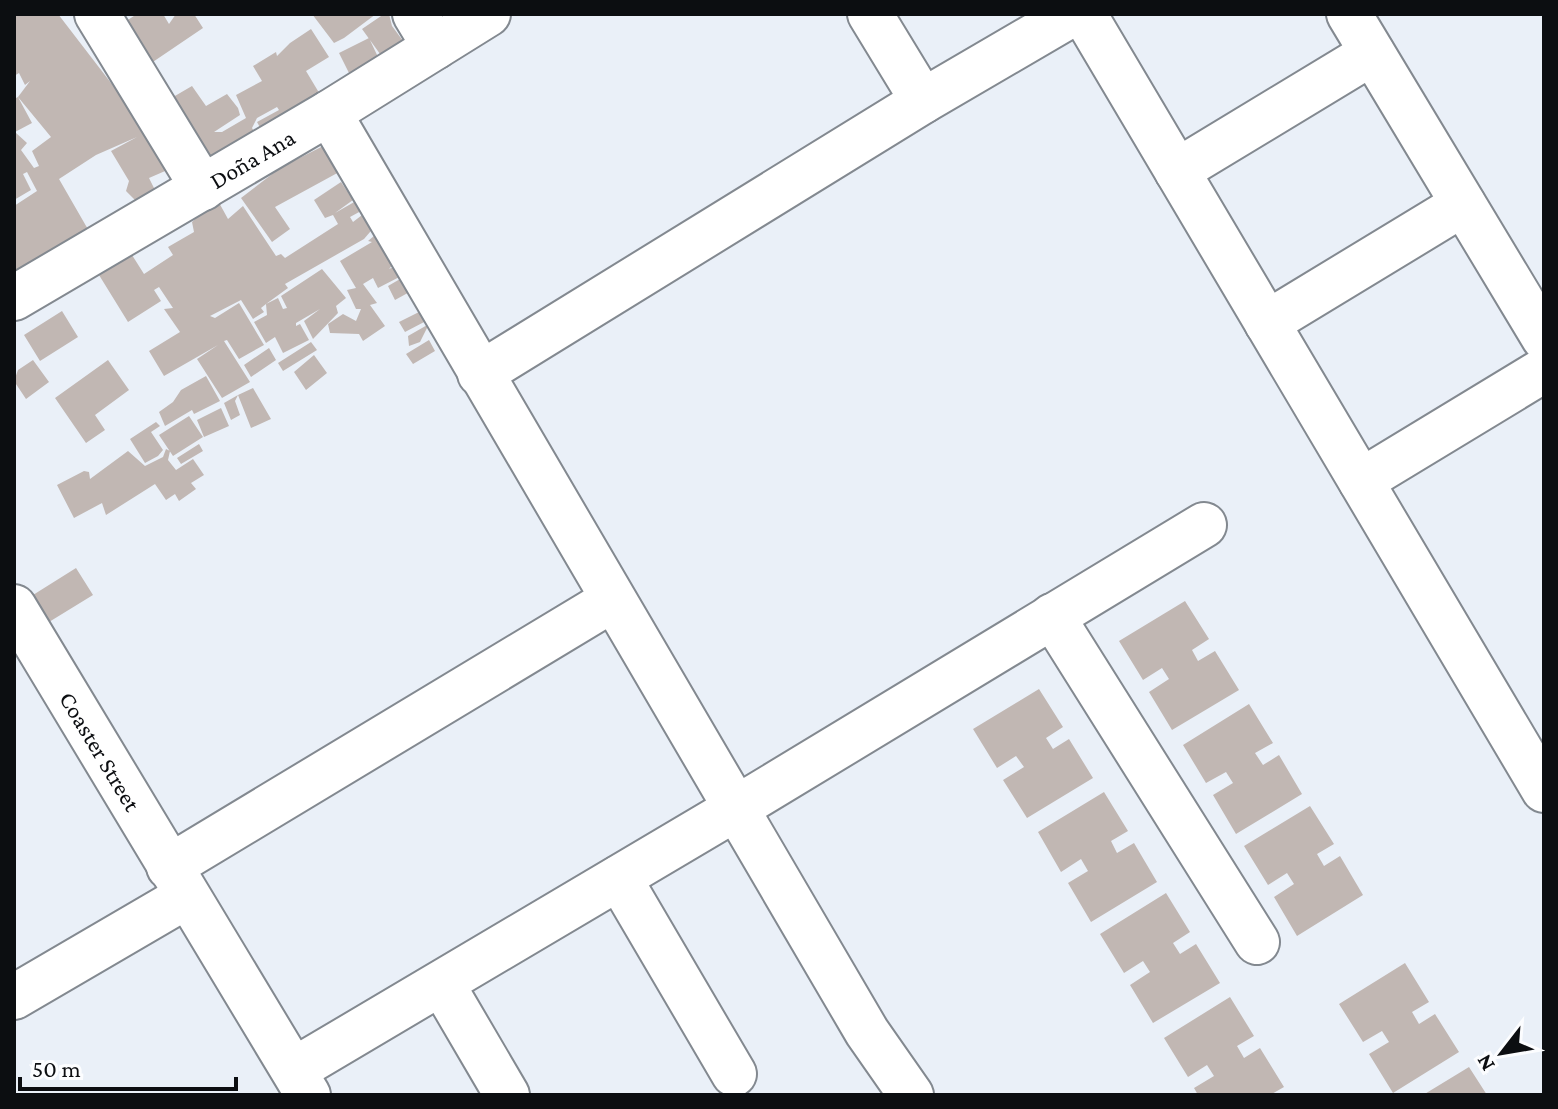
<svg xmlns="http://www.w3.org/2000/svg" width="1558" height="1109" viewBox="0 0 1558 1109" font-family="'Crimson Pro',serif">
	<style>
		.building { fill: #c1b7b3 }
		.lines { fill: none; stroke-linecap: round; stroke-linejoin: round }
		.minor-casing { stroke: #838990; stroke-width: 48 }
		.minor { stroke: #fff; stroke-width: 44 }
		.labels { text-anchor: middle; dominant-baseline: central; stroke-width: 8; stroke-linejoin: round; paint-order: stroke }
		.street-label { font-size: 24px; fill: #0c0e11; stroke: #fcfdff }
	</style>
	<rect width="100%" height="100%" fill="#eaf0f8"/>
	<path class="building" d="M14 14H58L121 96 172 168 149 178 155 190 138 203 126 191 129 181 111 151 137 137 96 155 59 179 97 245 14 286V206L37 191 27 172 23 174 31 190 14 200V99L18 97 32 123 15 132 27 143 21 150 34 168 39 166 32 151 51 137 18 97 30 81 25 85 19 73 14 76Z
		M137 14H163L169 24 176 14H194L203 28 141 70 114 29Z
		M312 14H376L344 38 334 43Z
		M384 14H389L392 26 409 49 388 65 362 29Z
		M311 29 329 57 306 71 327 106 267 140 257 122 279 110 277 107 257 118 252 128 263 147 214 179 168 100 192 86 206 106 227 94 238 108 240 115 214 132H222L246 118 236 95 262 81 253 66 276 52 277 56 290 43Z
		M369 38 378 57 355 85 339 53Z
		M327 144 341 171 275 207 290 229 272 242 241 198 280 168Z
		M341 182 353 200 335 213 356 201 361 211 350 217 353 222 366 212 376 225 364 239 285 284 288 288 266 304 278 298 283 309 287 308 281 296 322 269 346 298 336 306 338 313 313 339 304 321 320 309 296 323V326L300 324 309 340 283 353 275 337 266 343 254 322 267 315 266 304 261 308 264 312 253 319 241 300 210 316 215 318 239 303 264 345 239 359 227 340 224 341 250 382 222 398 197 359 218 345 164 376 149 351 180 332 164 309 173 308 159 287 154 290 161 301 128 322 99 275 132 255 144 274 173 255 168 247 194 232 192 222 217 199 228 219 243 206 276 256 281 254 285 258 338 224 333 215 325 218 314 200Z
		M381 230 398 259 389 269 407 261 411 271 378 288 373 278 363 284 377 303 370 305 385 326 363 341 359 334 330 333 328 324 343 314 356 321 361 309H356L347 290 356 288 340 261 372 242 368 241Z
		M407 275 415 289 395 300 388 286Z
		M62 311 78 337 40 361 24 335Z
		M421 311 426 321 405 332 399 322Z
		M429 324 420 342 409 346 408 336Z
		M429 340 435 351 413 364 406 354Z
		M311 342 317 350 283 371 278 363Z
		M269 348 276 360 251 377 244 365Z
		M314 355 327 373 306 390 294 372Z
		M33 360 49 382 26 399 14 381 18 370Z
		M108 360 129 390 95 415 105 430 86 443 55 398Z
		M206 376 220 401 194 414 192 410 165 426 159 412 173 402 181 390Z
		M253 388 271 419 251 428 238 395 235 401 240 415 231 420 224 403 238 395Z
		M221 408 229 426 204 437 197 420Z
		M189 416 203 437 173 456 159 435Z
		M156 422 160 426 151 432 163 450 158 456 145 463 130 439Z
		M199 444 203 451 181 464 177 458Z
		M166 449 170 451 168 460 176 470 193 459 204 475 191 483 196 489 179 501 175 494 166 500 155 484 106 515 102 503 74 518 57 485 84 471 89 472 90 479 128 451 145 466 163 457Z
		M76 568 93 595 49 622 33 595Z
		M1185 601 1209 639 1192 650 1198 661 1215 651 1239 690 1172 730 1149 692 1169 679 1162 668 1143 680 1119 641Z
		M1039 689 1063 727 1046 738 1053 749 1069 739 1093 778 1027 818 1003 780 1024 767 1016 756 997 768 973 729Z
		M1249 704 1273 743 1255 753 1263 765 1279 755 1302 794 1236 834 1213 795 1233 783 1226 772 1206 783 1183 745Z
		M1104 792 1128 831 1111 841 1117 853 1134 843 1157 882 1091 922 1068 883 1088 871 1081 859 1061 872 1038 832Z
		M1310 806 1334 844 1317 854 1324 866 1340 856 1363 895 1297 936 1274 897 1294 884 1287 873 1268 885 1244 846Z
		M1166 893 1190 932 1173 943 1180 954 1196 944 1220 983 1153 1023 1130 985 1150 972 1143 961 1124 973 1100 934Z
		M1405 963 1429 1002 1412 1012 1419 1024 1435 1014 1459 1052 1393 1093 1369 1054 1389 1042 1382 1031 1363 1042 1339 1004Z
		M1230 997 1254 1036 1237 1046 1244 1058 1260 1048 1284 1087 1270 1095H1198L1194 1088 1214 1076 1207 1065 1188 1077 1164 1038Z
		M1469 1067 1487 1095H1423Z"/>
	<g class="lines">
		<defs>
			<g id="minor">
				<path d="M97 14 203 188"/>
				<path d="M415 14 435 47"/>
				<path d="M870 14 923 101"/>
				<path d="M1084 14 1544 790"/>
				<path d="M1349 14 1544 338"/>
				<path d="M329 113 867 1032 911 1095"/>
				<path d="M1177 171 1372 53"/>
				<path id="s1" d="M14 298 329 113 488 14"/>
				<path d="M1267 323 1463 204"/>
				<path d="M480 374 923 101 1072 14"/>
				<path d="M1361 481 1544 370"/>
				<path id="s2" d="M14 607 308 1095"/>
				<path d="M1052 616 1257 942"/>
				<path d="M169 867 612 600"/>
				<path d="M619 878 734 1074"/>
				<path d="M442 984 507 1095"/>
				<path d="M14 997 187 896"/>
				<path d="M294 1070 735 809 1204 525"/>
			</g>
		</defs>
		<use href="#minor" class="minor-casing"/>
		<use href="#minor" class="minor"/>
	</g>
	<g class="labels">
		<g class="street-label">
			<text stroke="none"><textPath href="#s1" startOffset="276">Doña Ana</textPath></text>
			<text stroke="none"><textPath href="#s2" startOffset="168">Coaster Street</textPath></text>
		</g>
	</g>
	<rect width="1558" height="1109" fill="none" stroke="#0c0e11" stroke-width="32"/>
	<g transform="translate(1502 1053) rotate(239)" stroke="#fcfdff" stroke-width="6" paint-order="stroke">
	<path d="M0-6L14 30L0 20L-14 30Z" fill="#0c0e11"/>
	<text y="-12" font-size="22" font-weight="bold" text-anchor="middle" fill="#0c0e11">N</text>
	</g>
	<path d="M20 1077v12h216v-12" fill="none" stroke="#0c0e11" stroke-width="4"/>
	<text x="32" y="1077" font-size="24" fill="#0c0e11" stroke="#fcfdff" stroke-width="6" paint-order="stroke">50 m</text>
</svg>
